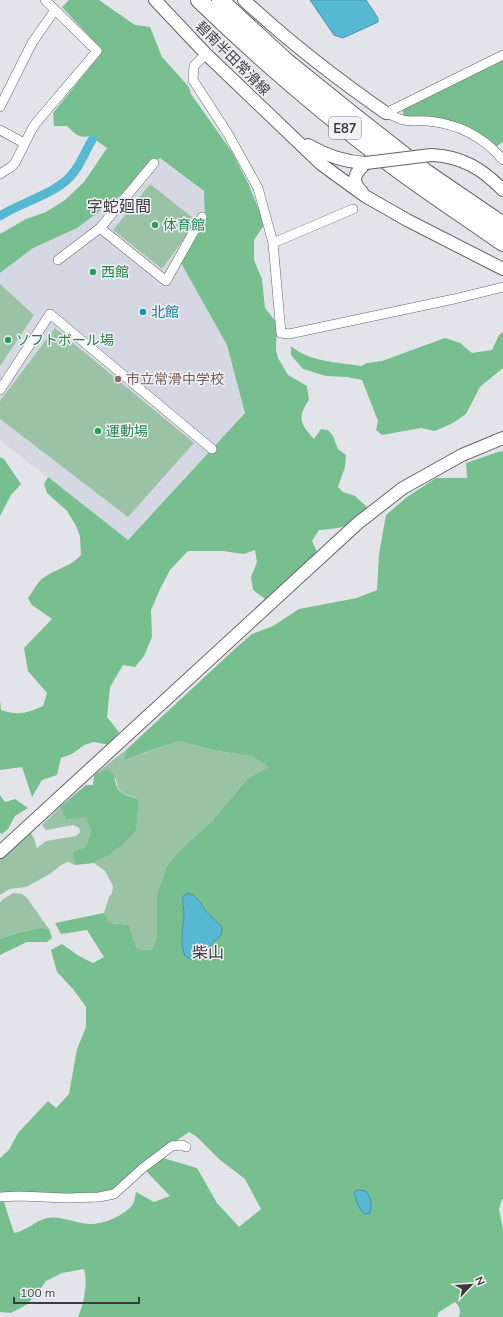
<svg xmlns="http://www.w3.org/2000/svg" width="503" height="1317" viewBox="0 0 503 1317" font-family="Mulish,'Noto Sans JP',sans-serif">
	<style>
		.built { fill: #d5d8e3 }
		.green { fill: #9ac3a6 }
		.forest { fill: #78bf8f; fill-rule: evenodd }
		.water { fill: #57b8d4; stroke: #4f92a7 }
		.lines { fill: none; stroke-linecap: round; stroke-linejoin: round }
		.canal { stroke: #57b8d4; stroke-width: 9 }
		.street-casing { stroke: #646569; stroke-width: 10 }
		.secondary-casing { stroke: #646569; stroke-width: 14 }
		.highway-casing { stroke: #646569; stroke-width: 18 }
		.street { stroke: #fff; stroke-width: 9 }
		.secondary { stroke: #fff; stroke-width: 12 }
		.highway { stroke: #fff; stroke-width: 16 }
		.secondary-bridge-casing { stroke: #646569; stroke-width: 14; stroke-linecap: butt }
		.secondary-bridge { stroke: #fff; stroke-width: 12 }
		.leisure-dot { fill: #2e9e5b; stroke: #f1f1f6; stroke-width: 1.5 }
		.culture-dot { fill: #0f9aa8; stroke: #f1f1f6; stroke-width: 1.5 }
		.education-dot { fill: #8d6e63; stroke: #f1f1f6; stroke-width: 1.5 }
		.labels { text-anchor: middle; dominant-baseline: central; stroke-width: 3; stroke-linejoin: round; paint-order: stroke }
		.shield { fill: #f1f1f6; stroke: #727274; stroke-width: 1 }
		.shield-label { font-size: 13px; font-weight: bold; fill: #3b3b3d }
		.street-label { font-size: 14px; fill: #3b3b3d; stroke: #f1f1f6 }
		.leisure-label { font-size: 14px; fill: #27864d; stroke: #f1f1f6; text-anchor: start }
		.culture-label { font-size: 14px; fill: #0d838f; stroke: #f1f1f6; text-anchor: start }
		.education-label { font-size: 14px; fill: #785e54; stroke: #f1f1f6; text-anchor: start }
		.quarter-label { font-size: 16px; fill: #3b3b3d; stroke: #f1f1f6 }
	</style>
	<rect width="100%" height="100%" fill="#e3e4e9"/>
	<path class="built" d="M160 158 204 191 205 222 181 263 227 345 245 413 127 540 0 440V273L33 248 77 228 116 199Z"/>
	<path class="green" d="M150 184 197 221 162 269 113 230Z
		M0 284 34 315 0 366Z
		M55 328 194 443 128 517 0 419V401Z
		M179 741 217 751 251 756 268 767 247 779 213 820 183 847 167 865 157 894V935L152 950 137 949 129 925 110 923 104 913 109 897 112 893 113 886 105 871 94 863 109 855 124 844 136 831 139 799 122 793 118 788 116 779 107 769 94 775 127 749 123 759 145 753Z
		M60 807 66 820 86 816 91 832 85 847 72 852 75 865 68 862 61 865 50 874 26 887 10 889 0 895V859L30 832 33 836 37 848 46 841 76 836 80 832 79 828 73 825 46 830 42 825Z
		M13 893 22 894 27 898 49 929C33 927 15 933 0 939V903L2 900Z"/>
	<path class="forest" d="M69 0H99L135 25 150 27 162 57 189 87 191 94 232 152 249 185 263 220 264 225 254 240V260L262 279 265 308 277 323 276 350 278 358 288 375 307 386 309 400C297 417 300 424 314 439L321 429 328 430 333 436 338 449 346 455 345 467 338 487 343 492 355 496 367 507C351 527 344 528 319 530L312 541 317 552 265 599 253 590 251 577 257 562 255 550 244 554 223 551H188L170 570 160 589 151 610 152 637 144 656 135 667 123 665 110 687 107 717 119 732 109 745 94 742 84 745 72 754 61 758 57 775 42 780 32 797 22 767 0 770V700L1 710C19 716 27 713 43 706L47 693 28 671 24 648 52 619 32 605 28 598C33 592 37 582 43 578 55 569 72 566 81 555L80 536 76 526 67 511 47 493 44 484 48 477 128 540 245 413 227 345 181 263 205 222 204 191 160 158 116 199 77 228 33 248 0 273V234L26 219 46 212 65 200 84 182 107 148 90 136C79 139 74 133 67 126H54L53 113 98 57V46L62 7Z
		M503 58V142L497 146 479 133 457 122 404 117 402 108Z
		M503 332V368L480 387 466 414 453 423 435 431 421 428 382 435 376 430 378 421 362 380 347 377 326 376 303 369 291 355V346C309 362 337 362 361 366L367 363 382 361 445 338 460 343 472 353 492 350 499 335Z
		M503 451V1199H502L499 1209 503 1230V1317H459C461 1311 460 1306 455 1302L439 1312 437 1317H78C84 1304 88 1283 84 1269L62 1273 46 1281 35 1296 26 1305 11 1313 0 1312V1200L3 1199 14 1233C26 1231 35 1221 47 1218 62 1215 78 1225 93 1224 106 1223 125 1215 133 1204 135 1200 135 1196 136 1192L154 1202 170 1196 146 1171 163 1158 197 1168 217 1203 239 1227 261 1209 245 1179 220 1160 197 1137 189 1132 145 1162 112 1193 100 1195 0 1194V1158L9 1150 18 1133 48 1101 56 1108 69 1094 77 1049 86 1027V1007L73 989 57 972 51 950 62 944 79 956 93 963 104 957 87 930 61 934 55 923 104 913 110 923 129 925 137 949 152 950 157 935V894L167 865 183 847 213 820 247 779 268 767 251 756 217 751 179 741 123 760 127 749 237 647 252 634 273 626 299 609 357 598 377 590 379 554 386 515 407 497 436 478H467L466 463 498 452ZM354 1195 371 1200 363 1213Z
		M0 457 4 459 21 484 11 495 0 516Z
		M107 769C118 776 113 779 118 789 121 795 133 797 139 799L136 831 124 844 109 855 94 863 75 865 72 852 85 847 91 832 86 817 66 820 60 807 86 785H93L94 775Z
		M0 795 5 802 15 799 28 808 15 816 8 829 2 834 0 833Z
		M42 928 49 929 52 938 47 942H27L0 955V939C14 933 27 930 42 928Z"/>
	<path class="water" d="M310 0H366L378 18V22L343 38 334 35Z
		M188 893 193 895 200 902 205 910 221 926 222 931 220 937 213 942 203 955 196 958 191 959 185 956C179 942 183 930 184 915 184 909 182 903 183 896Z
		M357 1190 366 1191C371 1197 373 1207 369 1214L363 1213C359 1207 355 1200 354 1192Z"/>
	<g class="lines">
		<path class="canal" d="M0 216C23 201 58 194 74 172 81 163 86 150 92 140"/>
		<defs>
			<path id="street" d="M206 54 194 66 193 80 228 134 258 188 273 243 281 333 289 334 454 299 503 287
				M0 107 32 43 55 10
				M386 113 503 55
				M386 113C392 115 397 118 403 120 411 122 420 120 428 121 459 124 483 136 503 160
				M0 130 24 143
				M0 174 11 167 15 163 32 129 36 123 97 51 45 0
				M100 228 166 281 202 217
				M273 243 353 209
				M58 260 100 228 154 163
				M0 390 50 314 212 449
				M0 1197 19 1196 67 1198 99 1197 114 1194 144 1167 172 1146 182 1145 186 1147"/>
			<path id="secondary" d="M155 0 206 54 321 164 365 196 407 220 503 269
				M244 0C288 41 337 79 386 113
				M308 145C327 156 344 162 366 163
				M431 155C462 156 482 169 503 190
				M362 192C350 180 355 173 366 163
				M0 852 358 523 403 488 462 455 503 438"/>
			<path id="highway" d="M199 0C260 59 325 115 393 166 429 193 466 217 503 243
				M220 0 286 61 353 115 427 173 503 225"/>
		</defs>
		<use href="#street" class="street-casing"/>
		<use href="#secondary" class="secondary-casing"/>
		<use href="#highway" class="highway-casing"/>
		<use href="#street" class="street"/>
		<use href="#secondary" class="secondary"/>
		<use href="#highway" class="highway"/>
		<defs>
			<path id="secondary-bridge" d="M366 163 431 155"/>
		</defs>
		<use href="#secondary-bridge" class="secondary-bridge-casing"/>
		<use href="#secondary-bridge" class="secondary-bridge"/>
	</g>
	<g class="leisure-dot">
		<circle cx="155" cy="225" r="4"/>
		<circle cx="93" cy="272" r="4"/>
		<circle cx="8" cy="340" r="4"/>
		<circle cx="98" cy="431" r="4"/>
	</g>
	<circle class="culture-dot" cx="143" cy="312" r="4"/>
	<circle class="education-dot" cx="118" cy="379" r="4"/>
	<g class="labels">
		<rect class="shield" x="329" y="117" width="32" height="22" rx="3"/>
		<g class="shield-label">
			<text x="345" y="128">E87</text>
		</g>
		<g class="street-label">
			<text transform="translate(233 58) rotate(45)">碧南半田常滑線</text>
		</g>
		<g class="leisure-label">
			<text x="163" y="225">体育館</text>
			<text x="101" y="272">西館</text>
			<text x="16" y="340">ソフトボール場</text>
			<text x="106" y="431">運動場</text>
		</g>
		<g class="culture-label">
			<text x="151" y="312">北館</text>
		</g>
		<g class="education-label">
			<text x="126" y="379">市立常滑中学校</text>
		</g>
		<g class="quarter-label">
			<text x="119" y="206">字蛇廻間</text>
			<text x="208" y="952">柴山</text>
		</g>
	</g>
	<g transform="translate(471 1285) rotate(65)" stroke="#f1f1f6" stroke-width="3" paint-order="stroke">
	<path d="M0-3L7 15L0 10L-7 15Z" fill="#3b3b3d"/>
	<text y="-6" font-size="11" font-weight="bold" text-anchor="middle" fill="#3b3b3d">N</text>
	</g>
	<path d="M14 1297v6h125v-6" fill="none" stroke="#3b3b3d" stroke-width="2"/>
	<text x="20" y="1297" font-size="12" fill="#3b3b3d" stroke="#f1f1f6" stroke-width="3" paint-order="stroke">100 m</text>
</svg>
